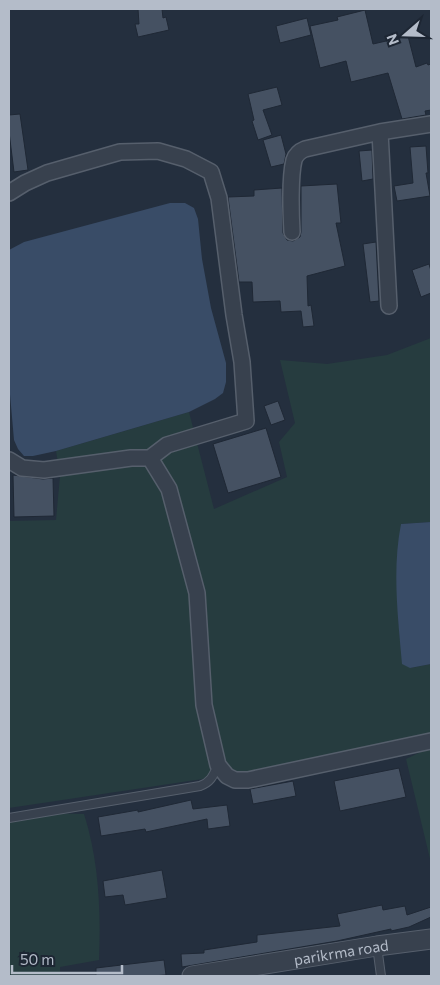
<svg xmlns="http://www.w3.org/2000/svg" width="440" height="985" viewBox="0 0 440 985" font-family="Commissioner,sans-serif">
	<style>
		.green { fill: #263c3f }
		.water { fill: #394c67 }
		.building { fill: #455162; stroke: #1f2835 }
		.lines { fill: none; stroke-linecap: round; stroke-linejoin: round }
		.service-casing { stroke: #565f6c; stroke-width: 10 }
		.minor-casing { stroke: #565f6c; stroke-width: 18 }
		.tertiary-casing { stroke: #565f6c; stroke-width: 21 }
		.service { stroke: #38414e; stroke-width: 8 }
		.minor { stroke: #38414e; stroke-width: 15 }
		.tertiary { stroke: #38414e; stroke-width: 19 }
		.labels { text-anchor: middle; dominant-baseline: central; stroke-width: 4; stroke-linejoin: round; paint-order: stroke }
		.street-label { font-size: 15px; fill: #b4bcc9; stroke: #1d2633 }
	</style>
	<rect width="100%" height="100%" fill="#242f3e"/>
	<path class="green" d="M431 338V522L401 524 398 612 400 640 410 668 431 664V734L256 771 9 808V521L56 520 60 476 56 451 189 412 214 509 287 477 279 442 295 423 280 360 327 364 387 355Z
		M431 747V863L406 759Z
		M39 813 84 814C99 861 101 911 99 960L60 967V976H9V818Z"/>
	<path class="water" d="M170 203H185L194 208 198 219 202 259 211 308 226 363V382L223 393 215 399 189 412 56 451 33 456H24L18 449 14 440 9 383V250L24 242Z
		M431 522V664L410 668 402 664C398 617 392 570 401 524Z"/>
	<path class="building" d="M138 9H162L163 18 166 17 169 30 138 37 135 24H139Z
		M365 10 373 44 408 36 416 67 427 63 428 65 431 64V110L425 111 426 115 402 119 388 73 351 82 346 61 320 68 310 26 338 20 337 17Z
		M307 18 311 35 280 43 276 26Z
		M277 87 282 105 263 110 272 135 258 140 252 121 254 120 248 94Z
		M20 114 28 170 14 172 9 132V115Z
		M281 135 286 154 284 164 271 167 263 140Z
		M426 146 428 173H426L430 196 397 201 394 186 413 183 410 147Z
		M372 150 373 179 362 181 359 151Z
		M337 184 341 223H336L345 266 307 276 308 306 311 305 314 326 303 327 301 311 281 312 280 301 253 302 252 282H239L228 197 254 196V190L282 188 283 233 287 240 293 241 300 237 301 232V186Z
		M376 242 379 301 370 302 363 244Z
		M429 264 431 271V293L421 297 412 270Z
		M278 401 285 420 271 425 264 406Z
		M266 428 281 477 228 493 213 444Z
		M13 475 43 479 53 478 54 516 14 517Z
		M399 768 406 797 340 811 334 781Z
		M293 781 296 796 253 804 250 789Z
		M191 800 193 809 227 805 230 826 208 829 207 819 146 832 145 829 101 836 98 817 138 810V812Z
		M162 870 167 898 125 905 123 895 105 897 103 881Z
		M382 905 383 910 405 906 407 915 431 907V917L409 927 391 931V929L337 941 182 967 181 954 204 953V950L257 942V935L340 926 337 914Z
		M164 960 166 975 152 976H96V968Z"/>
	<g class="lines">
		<defs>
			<path id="service" d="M9 818 200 786C211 782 213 776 218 765
				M377 946 381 976"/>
			<path id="minor" d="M380 132 389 306
				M9 193 25 183 47 173 120 152 158 151 186 159 211 172 219 198 234 315 242 362 246 421 167 445 150 458
				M292 232C291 214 290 176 294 160 296 154 300 151 305 149L380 132 431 124
				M9 460 22 468 44 470 131 458H150L169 489 197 593 204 705 218 765 227 776 235 780H248L431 741"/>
			<g id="tertiary">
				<path id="s1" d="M192 976 377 946 431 939"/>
			</g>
		</defs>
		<use href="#service" class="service-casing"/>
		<use href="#minor" class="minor-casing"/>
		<use href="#tertiary" class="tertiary-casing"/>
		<use href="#service" class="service"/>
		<use href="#minor" class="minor"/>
		<use href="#tertiary" class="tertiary"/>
	</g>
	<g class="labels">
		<g class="street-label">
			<text stroke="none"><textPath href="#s1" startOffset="151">parikrma road</textPath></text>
		</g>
	</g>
	<rect width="440" height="985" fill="none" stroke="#b4bcc9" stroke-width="20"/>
	<g transform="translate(405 35) rotate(250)" stroke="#1d2633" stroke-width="4" paint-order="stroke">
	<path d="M0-4L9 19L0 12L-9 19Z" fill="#b4bcc9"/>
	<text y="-8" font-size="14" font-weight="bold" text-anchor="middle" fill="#b4bcc9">N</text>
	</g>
	<path d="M12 965v8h110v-8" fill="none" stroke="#b4bcc9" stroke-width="2.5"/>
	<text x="20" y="965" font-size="15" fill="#b4bcc9" stroke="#1d2633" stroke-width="4" paint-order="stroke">50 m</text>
</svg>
